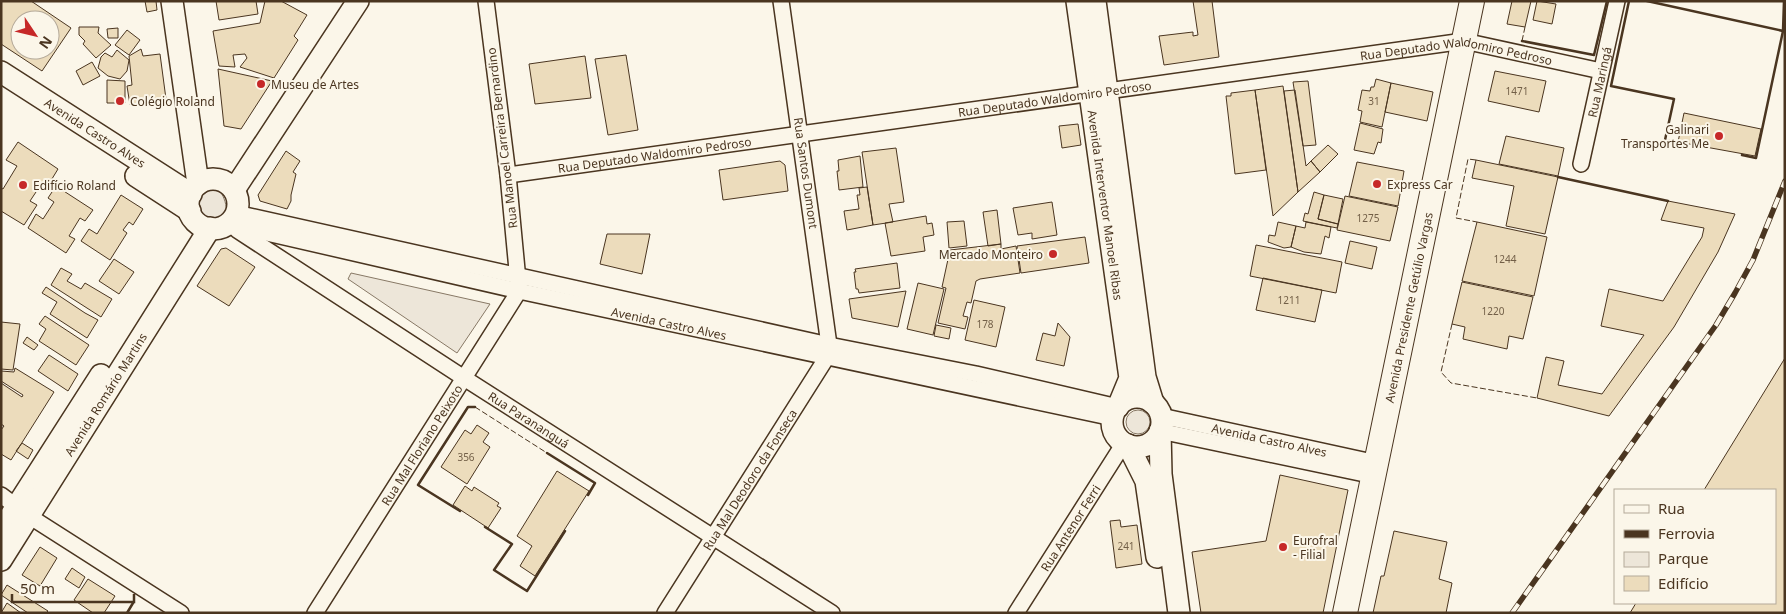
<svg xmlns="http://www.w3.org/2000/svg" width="1786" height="614" viewBox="0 0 1786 614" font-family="'Noto Sans',sans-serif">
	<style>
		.green { fill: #ede6d9; stroke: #887966 }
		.building { fill: #ecdcbc; stroke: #4a3520; fill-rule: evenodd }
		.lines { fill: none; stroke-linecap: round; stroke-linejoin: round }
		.street-casing { stroke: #4a3520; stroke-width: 18 }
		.secondary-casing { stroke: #4a3520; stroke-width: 24 }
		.primary-casing { stroke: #4a3520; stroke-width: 26 }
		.street { stroke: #fbf6e9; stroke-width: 15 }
		.secondary { stroke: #fbf6e9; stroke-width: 21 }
		.primary { stroke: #fbf6e9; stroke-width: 24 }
		.rail-casing { stroke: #4a3520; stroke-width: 5.5 }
		.rail { stroke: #fbf6e9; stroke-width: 4; stroke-dasharray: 11; stroke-linecap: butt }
		.fence { stroke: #4a3520; stroke-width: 1; stroke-dasharray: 6 2.5; stroke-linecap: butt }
		.wall { stroke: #4a3520; stroke-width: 2.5 }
		.poi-dot { fill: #c62828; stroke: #fbf6e9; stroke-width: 2 }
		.labels { text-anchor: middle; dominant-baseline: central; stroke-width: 4; stroke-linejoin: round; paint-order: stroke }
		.number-label { font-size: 10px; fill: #725f47 }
		.street-label { font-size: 12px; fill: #4a3520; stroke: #fbf6e9 }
		.poi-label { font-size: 12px; fill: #4a3520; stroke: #fbf6e9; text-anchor: start }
	</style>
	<rect width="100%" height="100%" fill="#fbf6e9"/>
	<path class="green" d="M207 187 219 190C227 199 232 223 214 221 203 220 194 206 199 196 201 193 204 190 207 187Z
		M351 273 490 304 457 353 348 279Z
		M1126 422a12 12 0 1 1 24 0a12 12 0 1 1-24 0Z"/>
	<path class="building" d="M1 1H31L71 28 42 71 1 44ZM20 20H50V50H20Z
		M145 1H156L157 10 147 12Z
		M216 1H256L258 14 219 20Z
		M265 1H281L307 15 294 36 298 40 274 78 240 67 247 58 245 54 233 55 235 67 219 66 213 31 260 23Z
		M1193 1H1212L1219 57 1164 65 1159 36 1193 32V36L1198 35Z
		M1512 1H1531L1525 27 1507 24Z
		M1537 1 1556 4 1552 24 1533 20Z
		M79 27H99L98 33 111 45 96 58 83 44 85 41 79 35Z
		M118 28V38H108L107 29Z
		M127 30 140 40 129 55 115 45Z
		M141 49 143 56 160 54 166 99 130 105 127 86 132 85 129 56Z
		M117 50 129 60 127 71 120 79 108 76 98 68 101 57 105 53 112 57Z
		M626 55 638 130 608 135 595 59Z
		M585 56 591 98 535 104 529 64Z
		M92 62 100 76 83 85 76 71Z
		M218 69 272 81 241 129 224 126Z
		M1495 71 1546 81 1539 112 1488 101Z
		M1376 79 1391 83 1382 127 1360 122 1362 111 1358 110 1362 90 1370 91 1371 87H1374Z
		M107 80 125 81V103H107Z
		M1308 81 1316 145 1303 146 1293 82Z
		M1391 83 1433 92 1427 121 1385 112Z
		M1283 86 1298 192 1273 216 1255 90Z
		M1255 90 1266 170 1235 174 1226 96H1231V93Z
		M1295 90 1306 166 1311 161 1320 172 1298 192 1284 91Z
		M1684 113 1761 129 1755 156 1678 142Z
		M1360 123 1383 129 1381 143 1378 142 1374 154 1354 150Z
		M1078 124 1081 145 1062 148 1059 126Z
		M1506 136 1564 148 1558 176 1499 164Z
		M18 142 58 169 47 187 42 183 30 201 37 205 24 225 1 211V188L3 189 17 166 6 160Z
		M1328 145 1338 154 1320 172 1311 161Z
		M896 148 904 202 889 204 893 222 873 225 862 152Z
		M286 151 300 161 293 172 296 174 291 195V201L287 209 260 201 258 195Z
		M860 156 863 187 839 190 837 171H839L838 160Z
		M1476 160 1558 177 1545 234 1506 226 1514 186 1472 178Z
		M780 161 785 165 788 191 723 200 719 170Z
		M1357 162 1404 171 1398 206 1349 196Z
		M56 186 93 210 85 221 80 218 69 236 75 239 66 253 28 228 36 214 43 219 54 202 48 198Z
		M867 187 873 225 847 230 844 211 859 209 857 195H860L859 188Z
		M1314 192 1324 195 1318 219 1338 224 1337 228 1303 221 1305 213 1308 214Z
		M121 195 143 209 133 225 129 222 123 230 127 233 110 260 81 241 89 229 97 234Z
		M1324 195 1343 199 1338 224 1318 219Z
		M1345 196 1398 207 1390 241 1337 230Z
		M1668 201 1735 214 1718 252 1674 327 1609 416 1537 398 1546 357 1564 361 1558 385 1602 394 1644 335 1601 326 1609 289 1663 301 1702 237 1704 228 1661 220Z
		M1052 202 1057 235 1032 239V233L1018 235 1013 208Z
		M997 210 1001 244 988 246 983 212Z
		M926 216 927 224 932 223 934 235 923 237 925 251 891 256 885 223Z
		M964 221 967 246 949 248 947 222Z
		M1278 222 1296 226 1291 247 1284 248 1268 242 1269 235 1275 236Z
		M1306 222 1331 227 1329 238 1325 236 1321 254 1304 252 1291 247 1296 226 1305 228Z
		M1477 222 1547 237 1534 296 1462 281Z
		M607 234H650L642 274 600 264Z
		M1085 237 1089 263 1021 273 1017 246Z
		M1350 241 1377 247 1372 269 1345 263Z
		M1001 244V249L1016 246 1020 273 980 279 976 281 971 303 967 302 963 316 968 317 965 329 938 323 946 288 942 287 950 250Z
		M1256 245 1342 262 1336 293 1250 276Z
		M226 248 255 267 229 306 197 286 221 249Z
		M114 259 134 272 119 294 99 281Z
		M897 263 900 288 859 293 858 289H856L854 272H856L855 269Z
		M61 268 72 274 67 281 81 289 85 283 112 299 101 317 51 285Z
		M1263 278 1322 290 1315 322 1256 310Z
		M1462 282 1533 297 1523 339 1509 336 1507 349 1463 339 1465 327 1452 324Z
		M918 283 944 289 933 335 907 329Z
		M46 287 85 313 98 320 87 338 50 314 57 302 42 293Z
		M906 291 898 327 852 318 849 299Z
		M974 300 1005 307 996 347 965 340Z
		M45 316 89 345 76 365 39 341 46 329 39 324Z
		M1 322 20 324 13 370 1 369Z
		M1058 323 1070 337 1064 366 1036 360 1043 333 1055 336Z
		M936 325 951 328 949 339 934 336Z
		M27 337 38 345 34 350 23 343Z
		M49 355 78 374 68 391 38 371Z
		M1785 358V613H1630L1636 603H1775V490H1704Z
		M15 368 54 392 11 460 1 454V430L4 426 1 424V383L22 397 23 395 1 381V371L14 372Z
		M477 425 489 433 483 442 490 447 467 484 441 467 465 430 471 434Z
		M22 443 33 450 28 459 16 451Z
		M557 471 589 491 535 576 520 566 532 546 517 536Z
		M1280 475 1348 490 1323 613H1201L1192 552 1266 541Z
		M465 486 472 491 474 487 499 503 497 506 501 508 488 528 453 505Z
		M1120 520 1121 527 1137 525 1142 564 1116 568 1110 521Z
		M1394 531 1447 542 1439 579 1452 583 1446 613H1373L1381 576H1384Z
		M40 547 57 558 40 586 22 575Z
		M72 568 85 577 79 588 65 579Z
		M88 579 115 596 104 613H93L74 600Z
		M7 585 48 611 46 613H28L1 595Z
		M7 603 21 613H1Z"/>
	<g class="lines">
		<defs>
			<g id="street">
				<path id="s1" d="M1581 164 1617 1"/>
				<path id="s2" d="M508 175 1464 41 1601 71"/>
				<path d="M236 213 829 345 976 374 1118 407"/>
				<path id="s3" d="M228 224 519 291 1113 418"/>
				<path id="s4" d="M237 230 464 378 832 613"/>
				<path id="s5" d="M1161 416 1377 463"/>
				<path d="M1160 431 1374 476"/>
				<path d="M1 495 29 516 181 613"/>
				<path id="s6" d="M315 613 519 291 508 175 486 1"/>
				<path id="s7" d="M665 613 827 357 829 345 781 1"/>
				<path id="s8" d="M1016 613 1124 443"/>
			</g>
			<g id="secondary">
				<path d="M172 1 198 184"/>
				<path id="s9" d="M1077 1 1130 378 1118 407"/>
				<path d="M1095 1 1145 377 1153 403"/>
				<path id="s10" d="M1 72 191 194"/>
				<path d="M136 176 190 211"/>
				<circle cx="213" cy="204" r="25"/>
				<path d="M234 190 358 1"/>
				<circle cx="1137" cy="422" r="25"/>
				<path d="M1160 431 1161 474 1179 613"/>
				<path d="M1128 445 1146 481 1157 557"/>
				<path d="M1 531 101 375"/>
				<path id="s11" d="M1 560 210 228"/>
			</g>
			<g id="primary">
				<path id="s12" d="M1345 613 1472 1"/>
			</g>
		</defs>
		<use href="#street" class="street-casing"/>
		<use href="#secondary" class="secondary-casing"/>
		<use href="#primary" class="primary-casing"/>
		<use href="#street" class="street"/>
		<use href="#secondary" class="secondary"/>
		<use href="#primary" class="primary"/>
		<defs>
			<path id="rail" d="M1512 613 1716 325 1735 293 1753 260 1785 181"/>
		</defs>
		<use href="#rail" class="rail-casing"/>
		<use href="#rail" class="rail"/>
		<path class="fence" d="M1522 41 1525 27
			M1476 160 1468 159 1456 218 1477 222
			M1452 324 1441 372 1451 383 1537 398
			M475 407 547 453"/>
		<path class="wall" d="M1629 1 1611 86 1674 99 1665 140 1681 143
			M1647 1 1783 31 1756 158 1742 155
			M1783 31 1784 1
			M1522 41 1594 55 1607 1
			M1558 177 1668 201
			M547 453 595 483 588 495
			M460 511 418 485 468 407H475
			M485 527 512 544 494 570 527 591 565 531
			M127 613 133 603"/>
	</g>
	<g class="poi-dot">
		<circle cx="261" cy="84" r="5"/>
		<circle cx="120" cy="101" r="5"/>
		<circle cx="1719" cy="136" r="5"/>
		<circle cx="1377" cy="184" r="5"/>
		<circle cx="23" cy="185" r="5"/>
		<circle cx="1053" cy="254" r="5"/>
		<circle cx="1283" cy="547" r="5"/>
	</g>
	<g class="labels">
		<g class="number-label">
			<text x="1517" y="91">1471</text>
			<text x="1374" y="101">31</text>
			<text x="1368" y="218">1275</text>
			<text x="1505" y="259">1244</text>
			<text x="1289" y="300">1211</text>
			<text x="1493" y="311">1220</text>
			<text x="985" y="324">178</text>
			<text x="466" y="457">356</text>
			<text x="1126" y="546">241</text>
		</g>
		<g class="street-label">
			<text stroke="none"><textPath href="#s2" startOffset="958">Rua Deputado Waldomiro Pedroso</textPath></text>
			<text stroke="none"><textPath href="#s1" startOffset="84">Rua Maringá</textPath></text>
			<text stroke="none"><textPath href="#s2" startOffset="552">Rua Deputado Waldomiro Pedroso</textPath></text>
			<text stroke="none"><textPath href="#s10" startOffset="112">Avenida Castro Alves</textPath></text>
			<text transform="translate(502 138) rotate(-97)">Rua Manoel Carreira Bernardino</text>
			<text stroke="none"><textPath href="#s2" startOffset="148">Rua Deputado Waldomiro Pedroso</textPath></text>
			<text transform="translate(806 173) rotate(82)">Rua Santos Dumont</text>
			<text stroke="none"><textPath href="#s9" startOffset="206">Avenida Interventor Manoel Ribas</textPath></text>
			<text stroke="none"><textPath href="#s12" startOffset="312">Avenida Presidente Getúlio Vargas</textPath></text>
			<text stroke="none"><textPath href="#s3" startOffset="452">Avenida Castro Alves</textPath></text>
			<text stroke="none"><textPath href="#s11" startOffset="196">Avenida Romário Martins</textPath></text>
			<text stroke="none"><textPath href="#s4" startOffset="348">Rua Parananguá</textPath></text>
			<text stroke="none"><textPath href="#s5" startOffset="111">Avenida Castro Alves</textPath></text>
			<text stroke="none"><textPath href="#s6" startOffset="199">Rua Mal Floriano Peixoto</textPath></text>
			<text stroke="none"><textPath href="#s7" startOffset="158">Rua Mal Deodoro da Fonseca</textPath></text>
			<text stroke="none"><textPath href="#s8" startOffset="101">Rua Antenor Ferri</textPath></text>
		</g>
		<g class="poi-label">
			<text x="271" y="84">Museu de Artes</text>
			<text x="130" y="101">Colégio Roland</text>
			<text x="1709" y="129" text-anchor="end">Galinari<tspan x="1709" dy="14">Transportes Me</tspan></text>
			<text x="1387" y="184">Express Car</text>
			<text x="33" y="185">Edifício Roland</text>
			<text x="1043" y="254" text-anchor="end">Mercado Monteiro</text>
			<text x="1293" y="540">Eurofral<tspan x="1293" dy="14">- Filial</tspan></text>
		</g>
	</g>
	<rect width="1786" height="614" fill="none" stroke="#4a3520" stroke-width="5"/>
	<rect x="1614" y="489" width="162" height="115" fill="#fbf6e9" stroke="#b4a999"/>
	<rect x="1624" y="505" width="25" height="8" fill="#fbf6e9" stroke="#b4a999"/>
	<text x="1658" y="514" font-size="15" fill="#4a3520">Rua</text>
	<rect x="1624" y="530" width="25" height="8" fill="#4a3520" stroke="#b4a999"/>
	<text x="1658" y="539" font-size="15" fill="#4a3520">Ferrovia</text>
	<rect x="1624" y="552" width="25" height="15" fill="#ede6d9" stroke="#b4a999"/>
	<text x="1658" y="564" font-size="15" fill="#4a3520">Parque</text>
	<rect x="1624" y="576" width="25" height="15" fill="#ecdcbc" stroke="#b4a999"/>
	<text x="1658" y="589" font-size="15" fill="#4a3520">Edifício</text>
	<g transform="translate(35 35) rotate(125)"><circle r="24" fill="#fbf6e9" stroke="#b4a999"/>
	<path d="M0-4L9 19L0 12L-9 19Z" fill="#c62828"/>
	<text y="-8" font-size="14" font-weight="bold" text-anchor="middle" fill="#4a3520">N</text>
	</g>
	<path d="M12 594v8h122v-8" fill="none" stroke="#4a3520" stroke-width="2.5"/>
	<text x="20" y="594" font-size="15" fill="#4a3520" stroke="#fbf6e9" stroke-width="4" paint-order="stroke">50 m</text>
</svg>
